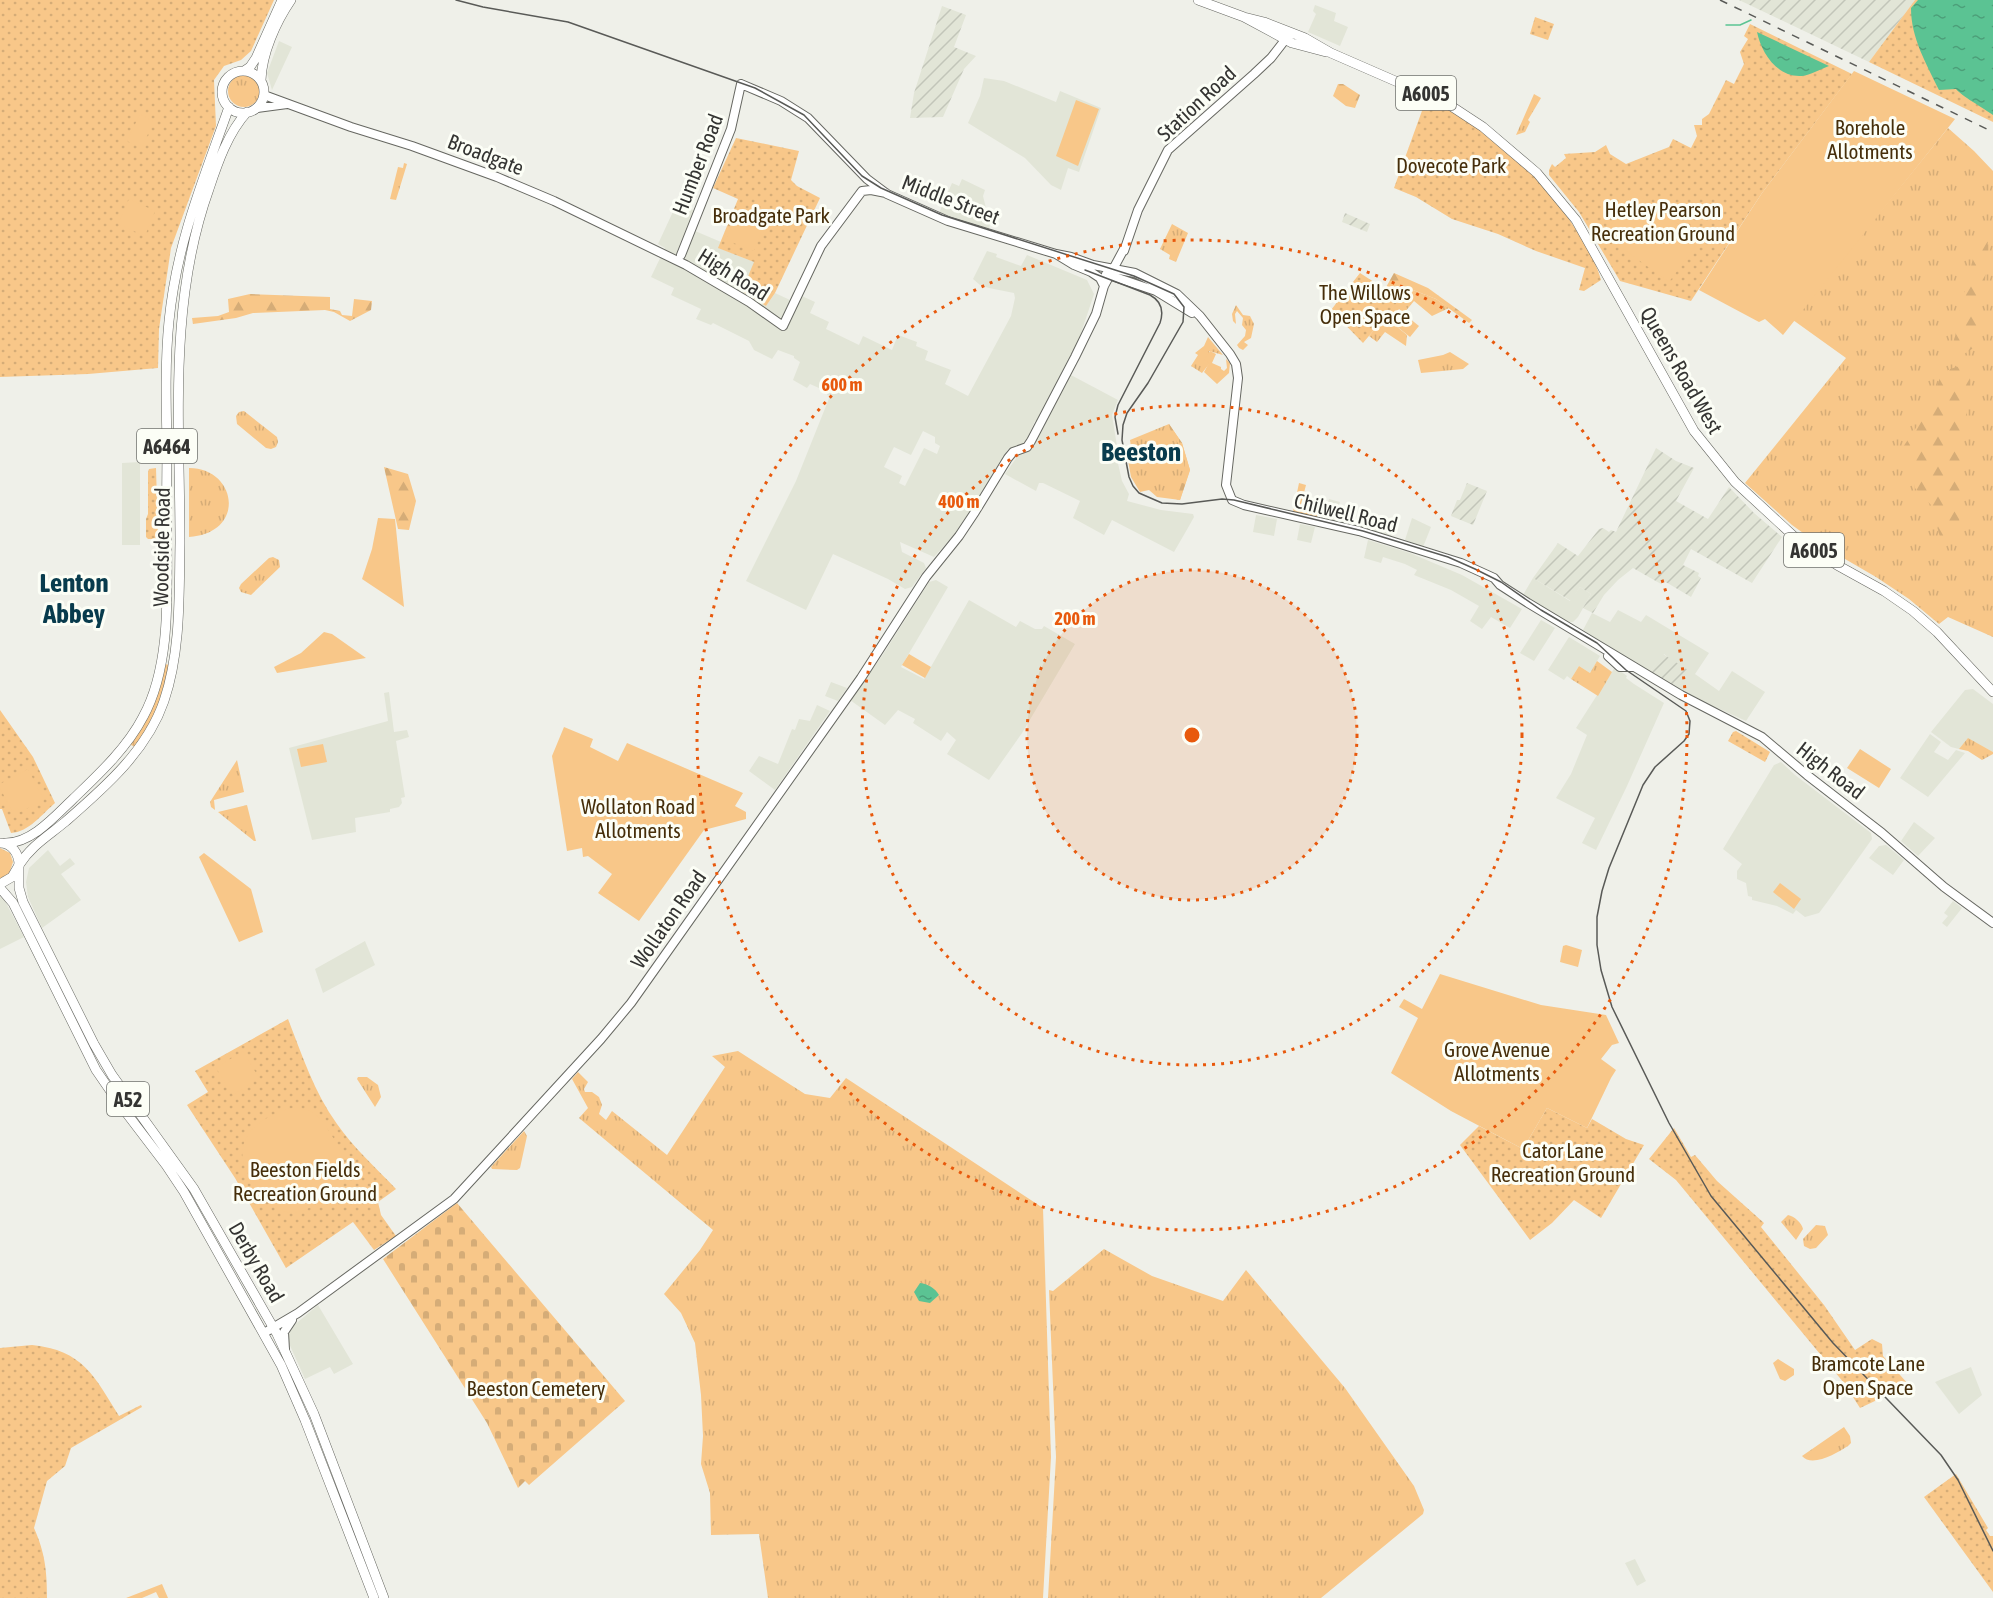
<svg xmlns="http://www.w3.org/2000/svg" width="1993" height="1598" viewBox="0 0 1993 1598" font-family="'Asap Condensed',sans-serif">
	<style>
		.built { fill: #e2e5d7; fill-rule: evenodd }
		.industrial { fill: url(#industrial-furrows) }
		.grass { fill: url(#grass-tufts) }
		.forest { fill: url(#forest-firs) }
		.cemetery { fill: url(#cemetery-stones) }
		.park { fill: url(#park-dots) }
		.garden { fill: #f8c789 }
		.water { fill: url(#water-ripples) }
		.lines { fill: none; stroke-linecap: round; stroke-linejoin: round }
		.stream { stroke: #5bc393; stroke-width: 1.5 }
		.secondary-casing { stroke: #666761; stroke-width: 10 }
		.primary-casing { stroke: #666761; stroke-width: 10 }
		.trunk-casing { stroke: #666761; stroke-width: 10 }
		.secondary { stroke: #fff; stroke-width: 8 }
		.primary { stroke: #fff; stroke-width: 9 }
		.trunk { stroke: #fff; stroke-width: 9 }
		.tram { stroke: #595a57; stroke-width: 1.5 }
		.rail { stroke: #595a57; stroke-width: 1.5; stroke-dasharray: 8 8; stroke-linecap: butt }
		.ring { fill: none; stroke: #e8590c; stroke-width: 3; stroke-dasharray: 3 6 }
		.labels { text-anchor: middle; dominant-baseline: central; stroke-width: 6; stroke-linejoin: round; paint-order: stroke }
		.shield { fill: #fcfef6; stroke: #70716d; stroke-width: 1.5 }
		.shield-label { font-size: 20px; font-weight: bold; fill: #343432 }
		.street-label { font-size: 21px; fill: #343432; stroke: #fcfef6 }
		.park-label { font-size: 21px; fill: #462e0a; stroke: #fcfef6 }
		.district-label { font-size: 27px; font-weight: bold; fill: #083b4d; stroke: #fcfef6 }
		.centre { fill: #e8590c; stroke: #fcfef6; stroke-width: 3 }
		.ring-label { font-size: 18px; text-anchor: middle; font-weight: bold; fill: #e8590c; stroke: #fcfef6; stroke-width: 6; stroke-linejoin: round; paint-order: stroke }
	</style>
	<defs>
		<pattern id="industrial-furrows" width="10" height="10" patternUnits="userSpaceOnUse" patternTransform="scale(1.5)"><rect width="10" height="10" fill="#e2e5d7"/><path d="M-1 1l2-2M0 10L10 0M9 11l2-2" fill="none" stroke="#c2c5b9"/></pattern>
		<pattern id="grass-tufts" width="24" height="20" patternUnits="userSpaceOnUse" patternTransform="scale(1.5)"><rect width="24" height="20" fill="#f8c789"/><path d="M3 7l-1-3M5 7V3M7 7l1-3M15 17l-1-3M17 17v-4M19 17l1-3" fill="none" stroke="#d5ac77"/></pattern>
		<pattern id="forest-firs" width="22" height="20" patternUnits="userSpaceOnUse" patternTransform="scale(1.5)"><rect width="22" height="20" fill="#f8c789"/><path d="M5 1l3.5 6h-7zM16 11l3.5 6h-7z" fill="#d5ac77"/></pattern>
		<pattern id="cemetery-stones" width="16" height="16" patternUnits="userSpaceOnUse" patternTransform="scale(1.5)"><rect width="16" height="16" fill="#f8c789"/><path d="M2 7V4a2 2 0 0 1 4 0v3zM10 15v-3a2 2 0 0 1 4 0v3z" fill="#d5ac77"/></pattern>
		<pattern id="park-dots" width="8" height="8" patternUnits="userSpaceOnUse" patternTransform="scale(1.5)"><rect width="8" height="8" fill="#f8c789"/><path d="M2 2h.1M6 6h.1" fill="none" stroke="#d5ac77" stroke-width="1.8" stroke-linecap="round"/></pattern>
		<pattern id="water-ripples" width="26" height="14" patternUnits="userSpaceOnUse" patternTransform="scale(1.5)"><rect width="26" height="14" fill="#5bc393"/><path d="M2 4q2-2 4 0t4 0M15 11q2-2 4 0t4 0" fill="none" stroke="#4c9f79"/></pattern>
	</defs>
	<rect width="100%" height="100%" fill="#eff0e9"/>
	<path class="built" d="M1315 5 1336 13 1334 21 1348 27 1340 46 1308 32 1316 14 1313 11Z
		M279 41 292 47 272 90 267 73Z
		M984 78 1004 81 1056 102 1060 91 1101 108 1079 172 1068 168 1061 190 1051 185 1025 158 968 123 980 96Z
		M962 179 985 190 983 196 990 224 989 229 939 213 952 183 959 186Z
		M677 203 695 211 688 228 721 242 719 248 754 262 766 306 775 293 790 300 793 292 815 302 810 313 829 322 826 329 859 345 863 336 892 350 898 335 917 342 916 346 928 351 925 360 951 370 945 384 968 396 1011 316 1015 298 1014 293 989 288 980 285 973 279 987 251 997 254 996 257 1021 266 1027 255 1087 280 1094 294 1079 339 1038 420 1035 421 1024 445 1008 449 975 505 953 536 934 557 900 542 902 552 924 563 926 568 912 587 905 589 888 579 833 554 806 610 746 581 796 481 830 396 827 395 828 392 810 384 807 388 793 380 800 362 794 358V356L778 350 772 359 754 350 749 341 713 323 711 325 696 319 701 309 671 295 674 288 651 277 665 248 658 244ZM923 431 935 437V443L940 446 937 454 924 448 905 486 899 483 902 476 884 467 894 447 911 455Z
		M1069 374 1118 400 1112 415 1117 446H1114L1122 481 1129 494 1127 501 1161 510 1193 514 1194 517 1189 526 1174 552 1112 520 1104 535 1073 518 1080 501 1043 483H1039L1036 491 1005 474 1019 454 1029 451 1034 446 1039 433Z
		M140 462V545H122V463Z
		M1329 499 1340 502 1339 505 1349 507 1346 523 1324 519Z
		M1362 510 1376 518 1373 525 1393 531 1391 536 1358 526Z
		M1256 515 1277 519 1274 536 1253 532Z
		M1412 518 1431 527 1423 547 1405 540Z
		M1300 524 1315 527 1311 543 1297 540Z
		M1368 540 1410 553 1462 575 1522 609 1510 628 1491 617 1482 629 1470 621 1479 606 1451 590 1414 575 1417 570 1405 564 1383 557 1381 563 1364 558Z
		M1533 578 1570 601 1580 587 1591 594 1578 617 1573 622H1567L1523 595Z
		M936 580 948 587 901 667 924 679 969 600 1016 627 1020 621 1035 629H1042L1044 626 1075 644 1022 733 989 780 947 754 956 740 947 732 941 741 913 723 915 719 898 710 885 725 850 700 882 656 929 582Z
		M1618 610 1641 622 1646 615 1709 653 1695 674 1719 691 1732 671 1765 692 1746 721 1676 689 1670 659 1664 654 1649 673 1583 630 1592 613 1610 622Z
		M1541 620 1555 628 1534 661 1520 653Z
		M1569 637 1600 656 1590 673 1579 666 1571 679 1567 676 1564 680 1548 670Z
		M1615 667 1627 676 1626 678 1634 684 1664 703 1627 786 1596 850 1582 843 1595 818 1556 798 1571 774 1587 735 1576 728Z
		M831 682 847 688 838 701 825 696Z
		M1973 689 1993 704V752L1969 739 1959 749 1951 747 1931 732 1965 690Z
		M389 692 394 732 407 730 409 737 396 741 405 797 401 798 402 803 399 807 390 809V812L355 818 356 832 312 840 289 748 388 721 384 693Z
		M817 705 830 711 775 790 749 771 759 756 778 764 792 729 795 730 799 719 810 721Z
		M1930 734 1941 742 1934 752 1948 760 1956 750 1965 753 1928 797 1900 778Z
		M1781 762 1795 775 1871 833 1872 839 1828 901 1819 913 1805 917 1796 910 1793 914 1777 906 1752 900V897L1748 896 1746 883 1737 879V871L1742 864 1723 849 1774 765Z
		M1914 822 1935 838 1918 856 1901 841Z
		M1886 845 1904 860 1893 875 1869 858 1879 846Z
		M48 850 60 866 70 858 75 864 61 874 81 900 42 928 28 897 26 882 29 868Z
		M0 897 5 901 24 937 0 949Z
		M1953 901 1962 908 1947 927 1942 923 1948 916 1944 913Z
		M365 941 375 965 323 993 315 969Z
		M318 1305 353 1364 334 1374 330 1367 305 1379 287 1339 292 1327Z
		M1971 1367 1982 1395 1959 1414 1935 1382Z
		M1635 1559 1646 1581 1637 1586 1625 1563Z"/>
	<path class="industrial" d="M1739 0H1915L1869 62Z
		M942 6 966 15 954 47 976 56 964 69 943 117 910 118 914 93Z
		M1345 213 1370 224 1367 232 1342 222Z
		M1656 448 1676 461 1694 468 1676 501 1708 519 1729 487 1754 513 1782 537 1752 583 1691 549 1683 565 1699 573 1698 576 1701 578 1691 597 1664 581 1661 584 1633 568 1618 580 1604 595 1593 613 1583 608 1591 594 1580 587 1571 601 1533 578 1558 543 1578 556 1599 529 1603 528 1609 532 1611 530 1616 532Z
		M1467 483 1487 491 1473 525 1451 516 1457 500H1460Z
		M1663 654 1688 670 1676 689 1649 673Z"/>
	<path class="grass" d="M228 91a16 16 0 1 1 32 0a16 16 0 1 1-32 0Z
		M1534 94 1541 98 1528 120 1530 122 1525 132 1516 135Z
		M1948 128 1974 151 1993 171V637L1948 617 1939 624 1909 599 1876 577 1814 541 1792 525 1745 483 1846 358 1793 320Z
		M404 163 407 164 396 200 390 199 398 167 403 168Z
		M1172 224 1188 233 1176 262 1169 259 1170 255 1160 249Z
		M1408 288 1436 299 1449 308 1432 316 1414 301 1404 313 1399 309 1390 321 1407 335 1406 346 1385 332 1377 342 1369 336Z
		M1236 305 1243 315 1250 316 1254 324 1251 338 1244 342 1248 345 1243 350 1239 348 1237 345 1245 336 1246 330 1242 325 1243 318 1237 311 1235 314 1236 324 1233 321 1232 314Z
		M1208 337 1223 355 1209 351 1210 363 1202 373 1191 366 1198 355 1195 353 1204 346Z
		M1450 352 1469 364 1463 369 1421 373 1418 360 1443 355Z
		M244 411 277 437 278 442 276 447 271 449 266 448 237 424 236 416 239 412Z
		M1169 424 1182 443 1190 470 1180 500 1157 497 1149 490 1140 492 1131 477 1126 449 1131 447 1130 440Z
		M189 468C237 468 247 533 189 537Z
		M273 557 279 560 280 567 251 595 241 592 239 588 241 584 269 558Z
		M1597 661 1612 672 1598 696 1571 679 1579 666 1590 673Z
		M165 664 170 665 153 722 135 747 129 744 152 709Z
		M1968 738 1993 752V754L1982 760 1968 751 1959 749Z
		M237 760 244 792 214 800 215 810 211 807 210 802Z
		M247 805 256 841H254L218 812Z
		M0 848 10 853 13 862 9 874 0 879Z
		M738 1051 805 1094 830 1098 846 1078 1043 1208 1051 1457 1043 1598H768L759 1534 711 1535 710 1493 701 1464 703 1436 701 1395 695 1343 681 1313 664 1294 700 1250 713 1230 579 1118 588 1108 572 1079 578 1072 588 1082 584 1089 585 1092H592L599 1097 602 1105 599 1114 606 1120 612 1111 667 1155 725 1067 712 1056Z
		M358 1077H367L378 1085 381 1097 375 1107 357 1079Z
		M524 1131 527 1136 520 1168 517 1170 492 1169 491 1167Z
		M1788 1215C1794 1216 1802 1223 1803 1229L1796 1240 1781 1222Z
		M1816 1225 1825 1226 1828 1235 1816 1248 1810 1249 1804 1246 1803 1239Z
		M1104 1249 1152 1276 1223 1301 1246 1270 1345 1388 1414 1486 1424 1510 1423 1514 1321 1598H1048L1056 1457 1049 1290 1053 1291Z
		M1844 1427 1850 1436 1851 1443 1848 1446C1837 1453 1812 1468 1802 1456Z
		M162 1584 168 1598H159L156 1592 142 1598H126Z"/>
	<path class="forest" d="M1338 84H1343L1360 95 1355 108 1346 106 1333 96Z
		M1984 238 1988 239 1984 295 1975 347 1964 354H1952L1960 309 1977 243Z
		M1394 273 1428 288 1472 320 1469 323 1436 299 1408 288 1400 299 1385 289Z
		M250 294 330 297V309L340 311 342 315 352 316 354 299 372 301 371 310 350 321 334 312 325 310 253 313 236 318 193 324 192 318 218 316 229 312 228 299Z
		M1963 365 1971 366 1961 476 1959 532 1952 539 1940 537 1931 505 1915 488 1912 473 1900 458 1903 447 1928 410 1941 375 1950 369Z
		M384 467 408 474 416 501 409 530 398 529Z
		M1778 1359 1794 1369V1375L1785 1381 1780 1379 1773 1363Z"/>
	<path class="cemetery" d="M1169 424 1182 443 1190 470 1180 500 1176 499C1184 477 1189 468 1179 445 1175 437 1170 433 1169 424Z
		M457 1203 625 1401 529 1485 525 1481 518 1488 487 1423 383 1259Z"/>
	<path class="park" d="M0 0H274L251 51 241 60 224 66 214 80 216 126 171 248 159 329 158 368 88 374 0 377Z
		M1915 0H1993V122L1869 62Z
		M1535 17 1554 24 1548 40 1530 34Z
		M1750 24 1852 74 1762 193 1691 301 1620 281 1579 212 1549 175V170L1552 164 1555 167 1566 158 1564 154 1595 152 1606 145 1610 154 1626 164 1669 147 1673 139 1691 148 1697 136 1694 125H1702V119L1709 114 1726 80 1734 84 1744 64 1740 52 1748 39 1744 36Z
		M1433 100C1493 135 1546 177 1581 238 1589 251 1597 265 1601 280L1584 291 1579 290 1585 268 1536 251 1498 234 1452 219 1416 197 1394 188 1423 108 1428 101Z
		M736 138 799 151 791 180 797 186 820 198 775 293 766 306 742 291 754 262 718 248 738 199 713 188Z
		M1360 273 1400 299 1363 343 1331 310Z
		M156 468 158 536 156 539H148L146 537V519L148 514V472L149 469Z
		M0 710 33 757 55 803C42 814 29 832 11 833L2 809H0Z
		M1736 731 1770 752 1765 762 1728 741 1733 732Z
		M288 1019C302 1055 314 1092 337 1124 353 1147 376 1168 396 1189L378 1202 381 1215 396 1236 374 1250 353 1222 286 1268 235 1178 187 1105 208 1092 195 1071Z
		M1547 1108 1587 1128 1592 1119 1626 1139 1644 1145 1601 1218 1574 1200 1552 1223 1530 1240 1460 1145 1479 1126 1523 1149Z
		M1674 1128 1691 1157 1695 1155 1717 1181 1764 1223 1761 1227 1824 1305 1855 1350 1872 1339 1882 1344 1883 1356 1909 1385 1860 1408 1844 1383 1676 1180 1649 1159Z
		M32 1345C83 1350 95 1377 119 1416L141 1405 142 1407 71 1448 65 1466 47 1481 34 1528C45 1553 47 1570 47 1598H0V1348Z
		M1956 1474 1988 1528 1986 1530 1990 1536H1993V1592L1924 1497Z"/>
	<path class="garden" d="M1854 71 1955 119 1783 335 1765 319 1759 322 1699 290 1762 193Z
		M1076 100 1099 109 1078 166 1056 156Z
		M140 114 154 122 141 148 127 141Z
		M1634 192 1700 240 1669 282 1604 235Z
		M129 199 155 211 145 236 118 224Z
		M737 212 765 223 754 251 726 240Z
		M1399 310 1419 326 1410 337 1390 321Z
		M1210 351 1216 354 1212 363 1221 367V369L1224 371 1227 368 1226 359 1230 363 1229 373 1217 384 1204 372 1209 363 1204 360Z
		M1299 483 1306 485 1300 508 1317 514V517L1293 512Z
		M378 518 395 519 404 607 362 579 372 549Z
		M324 632 332 634 366 658 277 673 274 667 301 653Z
		M909 654 931 667 925 678 902 665Z
		M564 727 593 739 590 747 618 761 627 743 743 793 735 806 746 812V819L704 830 639 921 598 893 612 874 588 856 583 857 582 848 567 851 552 756Z
		M323 744 327 762 301 767 297 749Z
		M1860 749 1891 769 1879 788 1847 768Z
		M28 769 44 800 20 812 18 808 12 811 0 788V784Z
		M204 853 251 889 263 932 239 942 199 857Z
		M1780 883 1801 899 1794 909 1773 892Z
		M1566 945 1582 950 1578 967 1560 962 1563 946Z
		M1440 974 1541 1005 1606 1015 1619 1043 1612 1045 1601 1059 1616 1070 1611 1078 1587 1128 1547 1108 1523 1149 1451 1111 1391 1073 1418 1018 1399 1007 1404 999 1422 1009Z
		M243 1051 259 1078 233 1095 216 1068Z
		M297 1107C301 1109 307 1109 310 1111 319 1115 324 1124 329 1131 340 1149 351 1166 338 1186 333 1194 326 1198 317 1203 308 1209 299 1214 287 1212 272 1210 264 1199 257 1187 253 1181 247 1174 245 1167 232 1133 269 1112 297 1107Z"/>
	<path class="water" d="M1918 0H1993V115C1985 109 1960 95 1956 89L1939 90C1926 63 1911 38 1911 8Z
		M1757 32 1829 66C1821 69 1810 75 1802 76 1777 78 1761 52 1757 32Z
		M920 1283C928 1284 935 1288 939 1295L930 1303 919 1301 914 1292Z"/>
	<g class="lines">
		<path class="stream" d="M1726 25H1740L1751 20"/>
		<defs>
			<path id="secondary" d="M264 95 351 127 412 146 497 177 554 201 686 265 749 302 783 326 821 246 862 191 871 190 886 193
				M257 108 287 104
				M1124 251 1138 210 1168 150 1254 74 1271 58 1285 40
				M1056 254 1071 257 1093 265 1135 273 1177 294 1200 316 1230 354 1236 364 1238 378 1226 485 1232 500 1244 505 1359 531 1461 563 1494 578 1500 585 1528 603 1681 695 1762 737 1807 775 1882 833 1944 887 1993 923
				M681 255 731 129 741 84 781 101 808 118 867 179 887 194 948 221 1056 254 1074 265 1091 272 1100 278 1104 286
				M1106 274 1156 291 1192 313
				M1608 656 1620 667H1632
				M264 1333 298 1313 454 1199 601 1039 631 1003 861 678 926 577 959 536 975 512 1008 458 1013 452 1027 447 1031 441 1075 357 1096 314 1104 286 1125 247
				M285 1350 284 1332 292 1320"/>
			<path id="primary" d="M1198 0 1244 17 1292 43 1326 52
				M1244 17 1264 22 1305 38 1331 53 1448 104 1483 127 1537 173 1576 220 1694 431 1735 482 1800 542 1837 565 1884 591 1913 611 1937 632 1993 692
				M222 92a21 21 0 1 1 42 0a21 21 0 1 1-42 0Z
				M244 71 250 67 256 58 282 0
				M261 80C262 53 276 22 291 0
				M6 843C32 843 55 816 73 799 98 775 127 748 143 717 171 666 167 595 167 538 166 507 167 475 167 443 166 402 165 361 169 321 177 241 203 181 229 107
				M19 865C31 846 48 836 65 822 104 788 147 751 164 701 181 651 179 595 180 543 180 424 168 303 209 189 218 162 228 133 247 112"/>
			<path id="trunk" d="M0 843C12 843 19 854 19 865L12 877 0 884
				M19 867V888L23 902 94 1044 112 1075 194 1189 277 1334 314 1414 384 1598
				M0 888 13 903 96 1070 118 1102 166 1165 184 1192 281 1365 305 1420 374 1598"/>
		</defs>
		<use href="#secondary" class="secondary-casing"/>
		<use href="#primary" class="primary-casing"/>
		<use href="#trunk" class="trunk-casing"/>
		<use href="#secondary" class="secondary"/>
		<use href="#primary" class="primary"/>
		<use href="#trunk" class="trunk"/>
		<path class="tram" d="M456 0 483 7 568 22 755 88 804 115 862 176 881 188 942 215 1134 276 1174 294 1184 307 1183 322 1148 383 1127 413 1123 425 1122 440 1129 477 1133 486 1139 493 1162 503 1182 504 1222 499 1234 500 1363 531 1448 557 1475 569 1501 582 1541 610 1597 643 1626 670 1686 711 1690 721 1689 734 1684 741 1655 767 1643 785 1609 868 1602 891 1597 917V945L1601 970 1612 1007 1669 1123 1711 1196 1833 1343 1941 1455 1958 1480 1993 1551
			M1085 270 1150 295C1161 301 1164 311 1160 323L1118 405 1115 417 1118 434"/>
		<path class="rail" d="M1720 0 1993 132"/>
	</g>
	<circle cx="1192" cy="735" r="165" fill="#e8590c" fill-opacity=".12"/>
	<g class="ring">
		<circle cx="1192" cy="735" r="165"/>
		<circle cx="1192" cy="735" r="330"/>
		<circle cx="1192" cy="735" r="495"/>
	</g>
	<g class="labels">
		<g class="shield">
			<rect x="1396" y="76" width="60" height="34" rx="4.5"/>
			<rect x="137" y="429" width="60" height="34" rx="4.5"/>
			<rect x="1784" y="533" width="60" height="34" rx="4.5"/>
			<rect x="107" y="1082" width="42" height="34" rx="4.5"/>
		</g>
		<g class="shield-label">
			<text x="1426" y="93">A6005</text>
			<text x="167" y="446">A6464</text>
			<text x="1814" y="550">A6005</text>
			<text x="128" y="1099">A52</text>
		</g>
		<g class="street-label">
			<text transform="translate(1196 103) rotate(-43)">Station Road</text>
			<text transform="translate(486 154) rotate(21)">Broadgate</text>
			<text transform="translate(697 164) rotate(-69)">Humber Road</text>
			<text transform="translate(951 199) rotate(21)">Middle Street</text>
			<text transform="translate(734 274) rotate(32)">High Road</text>
			<text transform="translate(1682 370) rotate(60)">Queens Road West</text>
			<text transform="translate(1346 512) rotate(14)">Chilwell Road</text>
			<text transform="translate(161 547) rotate(-89)">Woodside Road</text>
			<text transform="translate(1831 770) rotate(38)">High Road</text>
			<text transform="translate(668 919) rotate(-55)">Wollaton Road</text>
			<text transform="translate(257 1262) rotate(60)">Derby Road</text>
		</g>
		<g class="park-label">
			<text x="1870" y="127">Borehole<tspan x="1870" dy="24">Allotments</tspan></text>
			<text x="1451" y="165">Dovecote Park</text>
			<text x="1663" y="209">Hetley Pearson<tspan x="1663" dy="24">Recreation Ground</tspan></text>
			<text x="771" y="215">Broadgate Park</text>
			<text x="1365" y="292">The Willows<tspan x="1365" dy="24">Open Space</tspan></text>
			<text x="638" y="806">Wollaton Road<tspan x="638" dy="24">Allotments</tspan></text>
			<text x="1497" y="1049">Grove Avenue<tspan x="1497" dy="24">Allotments</tspan></text>
			<text x="1563" y="1150">Cator Lane<tspan x="1563" dy="24">Recreation Ground</tspan></text>
			<text x="305" y="1169">Beeston Fields<tspan x="305" dy="24">Recreation Ground</tspan></text>
			<text x="1868" y="1363">Bramcote Lane<tspan x="1868" dy="24">Open Space</tspan></text>
			<text x="536" y="1388">Beeston Cemetery</text>
		</g>
		<g class="district-label">
			<text x="1141" y="451">Beeston</text>
			<text x="74" y="582">Lenton<tspan x="74" dy="31">Abbey</tspan></text>
		</g>
	</g>
	<circle cx="1192" cy="735" r="9" class="centre"/>
	<g class="ring-label">
		<text x="842" y="391">600 m</text>
		<text x="959" y="508">400 m</text>
		<text x="1075" y="625">200 m</text>
	</g>
</svg>
